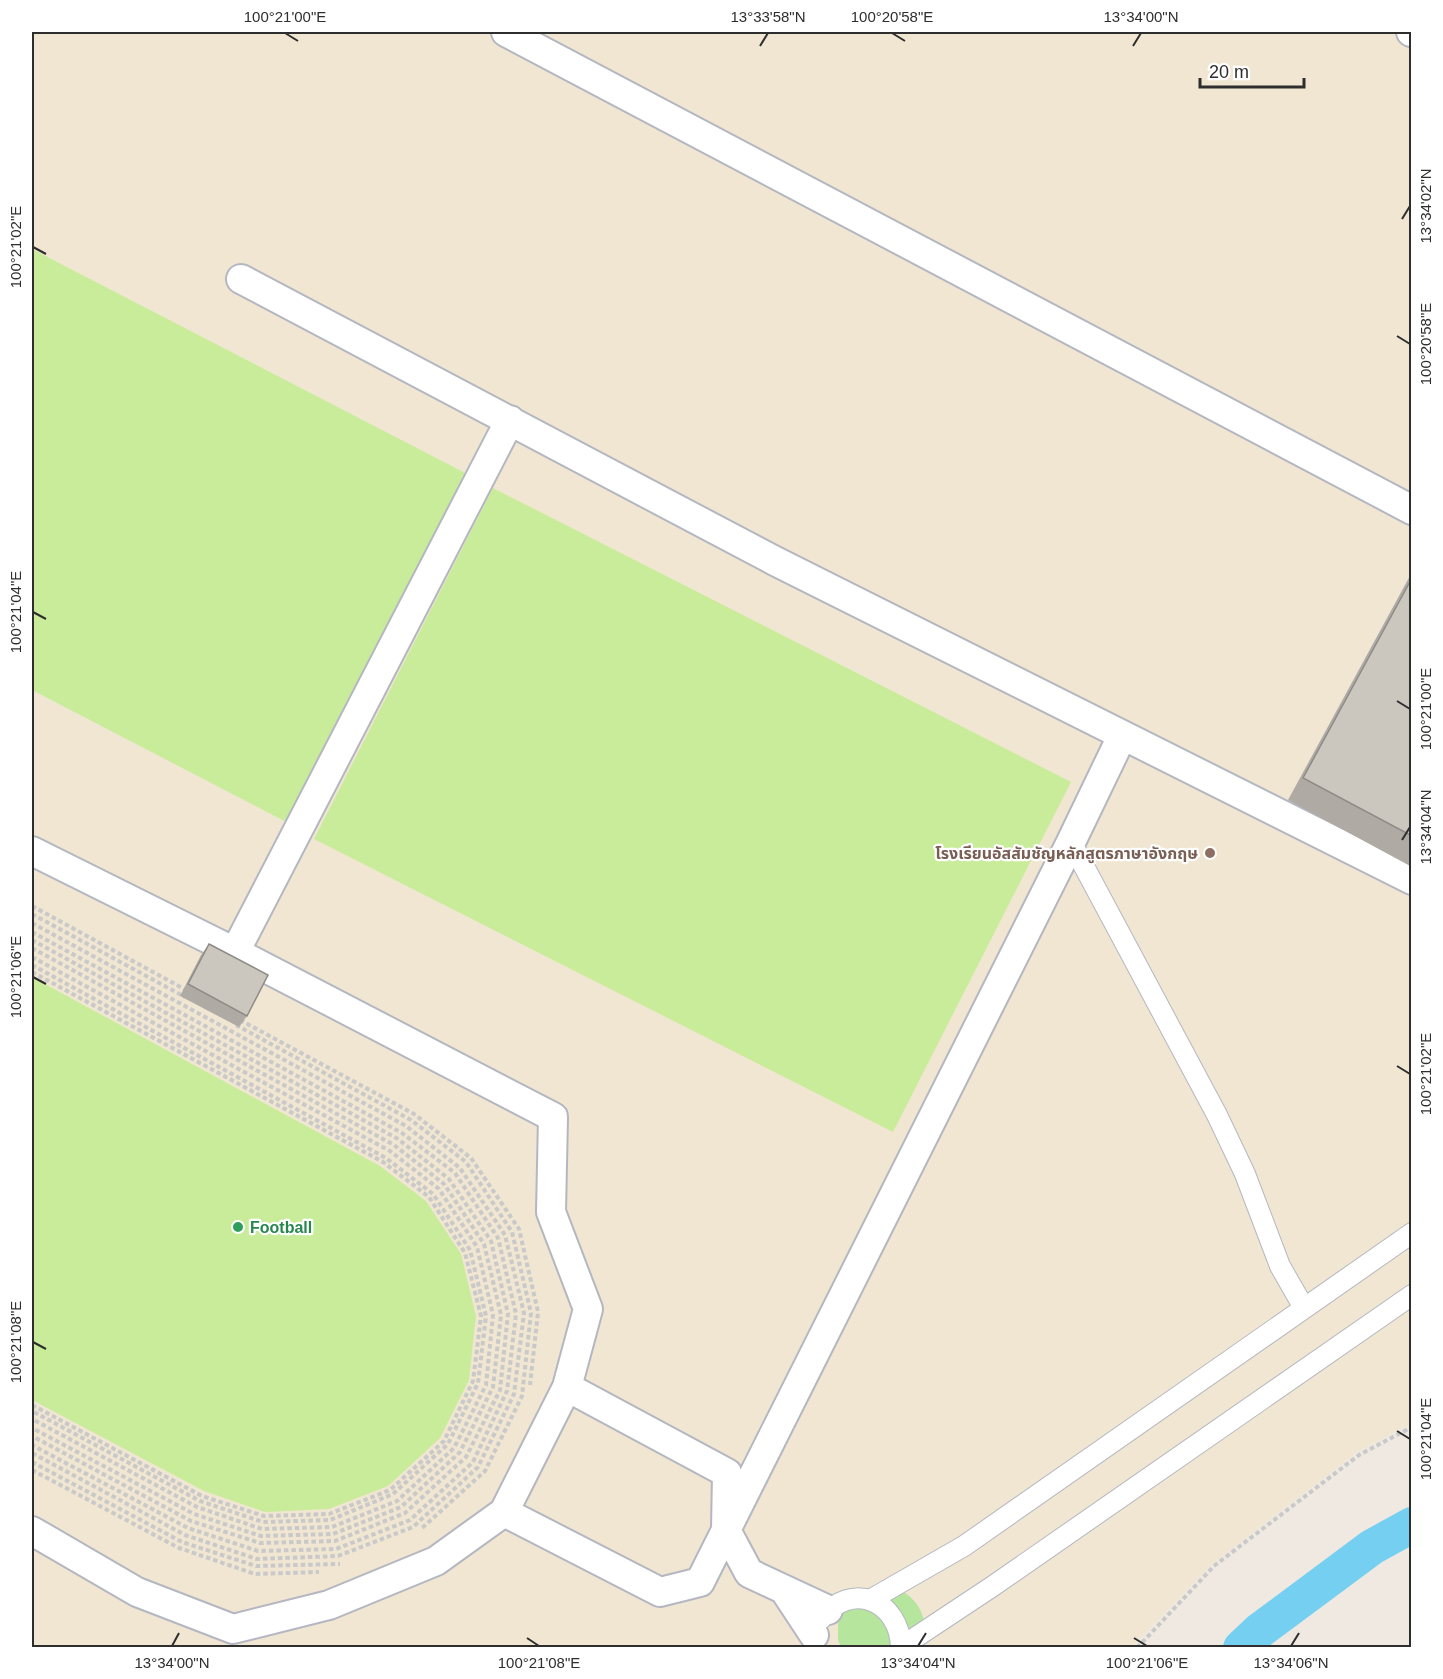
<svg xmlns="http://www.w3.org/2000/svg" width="1443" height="1679" viewBox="0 0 1443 1679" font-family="Arial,'Noto Sans Thai',sans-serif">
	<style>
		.education { fill: #f0e6d1 }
		.green { fill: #b6e59e }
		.pitch { fill: #c9ec9a }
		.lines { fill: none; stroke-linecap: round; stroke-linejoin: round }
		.canal { stroke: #75cff0; stroke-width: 36 }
		.service-casing { stroke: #b4b7c1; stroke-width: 22 }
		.pedestrian-casing { stroke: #b4b7c1; stroke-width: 32 }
		.path { stroke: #c9c9c9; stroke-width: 4; stroke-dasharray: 4.5 3; stroke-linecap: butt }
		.service { stroke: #fff; stroke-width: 20 }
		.pedestrian { stroke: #fff; stroke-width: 28 }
		.wall { fill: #afaba4 }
		.building { fill: #cbc7bf; stroke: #8e8b86; stroke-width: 1.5 }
		.ticks { fill: none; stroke: #2e2e2e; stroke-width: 2 }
		.education-dot { fill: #8d6e63; stroke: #fff; stroke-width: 2 }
		.leisure-dot { fill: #2e9e5b; stroke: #fff; stroke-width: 2 }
		.labels { text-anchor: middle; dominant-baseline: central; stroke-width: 4.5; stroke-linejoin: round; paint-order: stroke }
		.education-label { font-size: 16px; font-weight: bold; fill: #785e54; stroke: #fff; text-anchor: end }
		.leisure-label { font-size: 16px; font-weight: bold; fill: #27864d; stroke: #fff; text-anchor: start }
		.neatline { fill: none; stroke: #2e2e2e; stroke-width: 2 }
		.ticks-label { font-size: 15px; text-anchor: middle; fill: #2e2e2e }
	</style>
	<rect width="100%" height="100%" fill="#efe9e1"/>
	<path class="education" d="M32 32H1411V572L1288 800 1411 867V1424L1357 1452 1212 1564 1132 1647H923L926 1636 842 1612 838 1624V1640L841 1647H32V1400L204 1491 265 1512 461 1254 426 1201 380 1166 32 977V690L290 824 471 476 32 249Z"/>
	<path class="green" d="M879 1587C884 1587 889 1587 894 1588 920 1596 930 1623 923 1647H841L838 1640V1624L842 1612 864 1590Z"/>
	<path class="pitch" d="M32 249 471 476 290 824 32 690Z
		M493 488 1071 782 893 1132 314 839Z
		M32 977 380 1166 426 1201 461 1254 476 1316 469 1380 440 1438 388 1486 329 1509 265 1512 204 1491 32 1400Z"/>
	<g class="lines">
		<path class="canal" d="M1241 1648 1259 1631 1372 1547 1412 1525"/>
		<defs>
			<path id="service" d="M1071 842 1217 1115 1245 1174 1280 1266 1304 1308
				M870 1600 964 1546 1412 1233
				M821 1619C851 1580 900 1600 901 1648
				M901 1647 993 1586 1412 1295"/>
			<path id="pedestrian" d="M506 32 1412 510
				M1411 32H1412
				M241 279 775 561 1412 880
				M510 420 235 952 553 1117 551 1212 588 1309 567 1387
				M32 851 235 952
				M504 1512 567 1387 727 1473 726 1530 749 1573 828 1610
				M32 1531 137 1592 233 1629 329 1605 436 1561 504 1512 660 1592 700 1582 1071 842 1122 736
				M785 1591 814 1635"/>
		</defs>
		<use href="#service" class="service-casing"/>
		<use href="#pedestrian" class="pedestrian-casing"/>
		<path class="path" d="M32 906 186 990
			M32 914 185 997
			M32 923 406 1126 460 1168 505 1235 524 1313 514 1394 478 1467 413 1527 338 1556 257 1559 185 1535 32 1453
			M32 932 402 1133 455 1173 498 1238 516 1314 507 1391 473 1462 410 1520 336 1549 258 1551 188 1528 32 1445
			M32 940 398 1139 449 1179 491 1241 508 1314 500 1390 466 1457 405 1513 335 1541 260 1543 191 1521 32 1436
			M32 948 394 1145 444 1184 484 1244 501 1315 493 1387 460 1452 401 1507 333 1534 261 1536 194 1514 32 1428
			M32 957 390 1151 439 1189 477 1247 493 1315 486 1385 454 1448 397 1501 332 1527 262 1529 197 1507 32 1419
			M32 965 386 1158 433 1194 470 1250 486 1316 478 1383 448 1444 393 1494 330 1520 263 1522 200 1501 32 1411
			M32 972 383 1162 429 1197 465 1253 481 1316 473 1381 444 1441 390 1490 329 1514 264 1516 202 1496 32 1405
			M240 1020 414 1114 471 1158 519 1229 538 1312 530 1385
			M236 1025 411 1120 466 1162 512 1232 531 1313 522 1396 485 1471 421 1529
			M32 1462 182 1542 256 1566 340 1564
			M32 1470 179 1548 255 1574 319 1572
			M1137 1648 1214 1566 1359 1455 1412 1427"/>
		<use href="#service" class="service"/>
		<use href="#pedestrian" class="pedestrian"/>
	</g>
	<path class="wall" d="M1412 572V867L1288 800Z
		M209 944 247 1016 239 1027 180 996 201 955Z"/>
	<path class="building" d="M1412 578V836L1303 778Z
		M209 944 268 975 247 1016 188 984Z"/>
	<path class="ticks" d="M285 33 298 41M892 33 905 41M760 46 768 33M1133 46 1141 33M1402 219 1410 206M33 247 46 254M1397 336 1410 344M33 612 46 619M1397 701 1410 709M1402 840 1410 827M33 977 46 984M1397 1066 1410 1074M33 1342 46 1349M1397 1431 1410 1439M527 1638 539 1646M1134 1638 1147 1646M172 1646 179 1633M918 1646 926 1633M1291 1646 1299 1633"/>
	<circle class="education-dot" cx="1210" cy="853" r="6"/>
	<circle class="leisure-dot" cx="238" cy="1227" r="6"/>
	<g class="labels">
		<g class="education-label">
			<text x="1198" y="853">โรงเรียนอัสสัมชัญหลักสูตรภาษาอังกฤษ</text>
		</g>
		<g class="leisure-label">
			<text x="250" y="1227">Football</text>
		</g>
	</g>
	<rect width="1443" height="1679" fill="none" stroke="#ffffff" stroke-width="66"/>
	<path d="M1200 78v9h104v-9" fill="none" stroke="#2e2e2e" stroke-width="3"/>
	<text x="1209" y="78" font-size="18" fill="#2e2e2e" stroke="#ffffff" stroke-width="4.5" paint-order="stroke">20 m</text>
	<rect x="33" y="33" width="1377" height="1613" class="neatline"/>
	<g class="ticks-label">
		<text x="285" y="22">100°21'00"E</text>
		<text x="768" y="22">13°33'58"N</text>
		<text x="892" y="22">100°20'58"E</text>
		<text x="1141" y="22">13°34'00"N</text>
		<text transform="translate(1426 206) rotate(-90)" y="5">13°34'02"N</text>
		<text transform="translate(16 247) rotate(-90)" y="5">100°21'02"E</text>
		<text transform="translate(1426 344) rotate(-90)" y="5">100°20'58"E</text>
		<text transform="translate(16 612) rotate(-90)" y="5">100°21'04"E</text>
		<text transform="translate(1426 709) rotate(-90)" y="5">100°21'00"E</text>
		<text transform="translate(1426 827) rotate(-90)" y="5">13°34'04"N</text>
		<text transform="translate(16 977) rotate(-90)" y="5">100°21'06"E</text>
		<text transform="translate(1426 1074) rotate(-90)" y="5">100°21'02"E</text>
		<text transform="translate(16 1342) rotate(-90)" y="5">100°21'08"E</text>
		<text transform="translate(1426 1439) rotate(-90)" y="5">100°21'04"E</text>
		<text x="172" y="1668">13°34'00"N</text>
		<text x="539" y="1668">100°21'08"E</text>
		<text x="918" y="1668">13°34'04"N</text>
		<text x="1147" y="1668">100°21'06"E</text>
		<text x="1291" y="1668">13°34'06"N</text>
	</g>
</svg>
